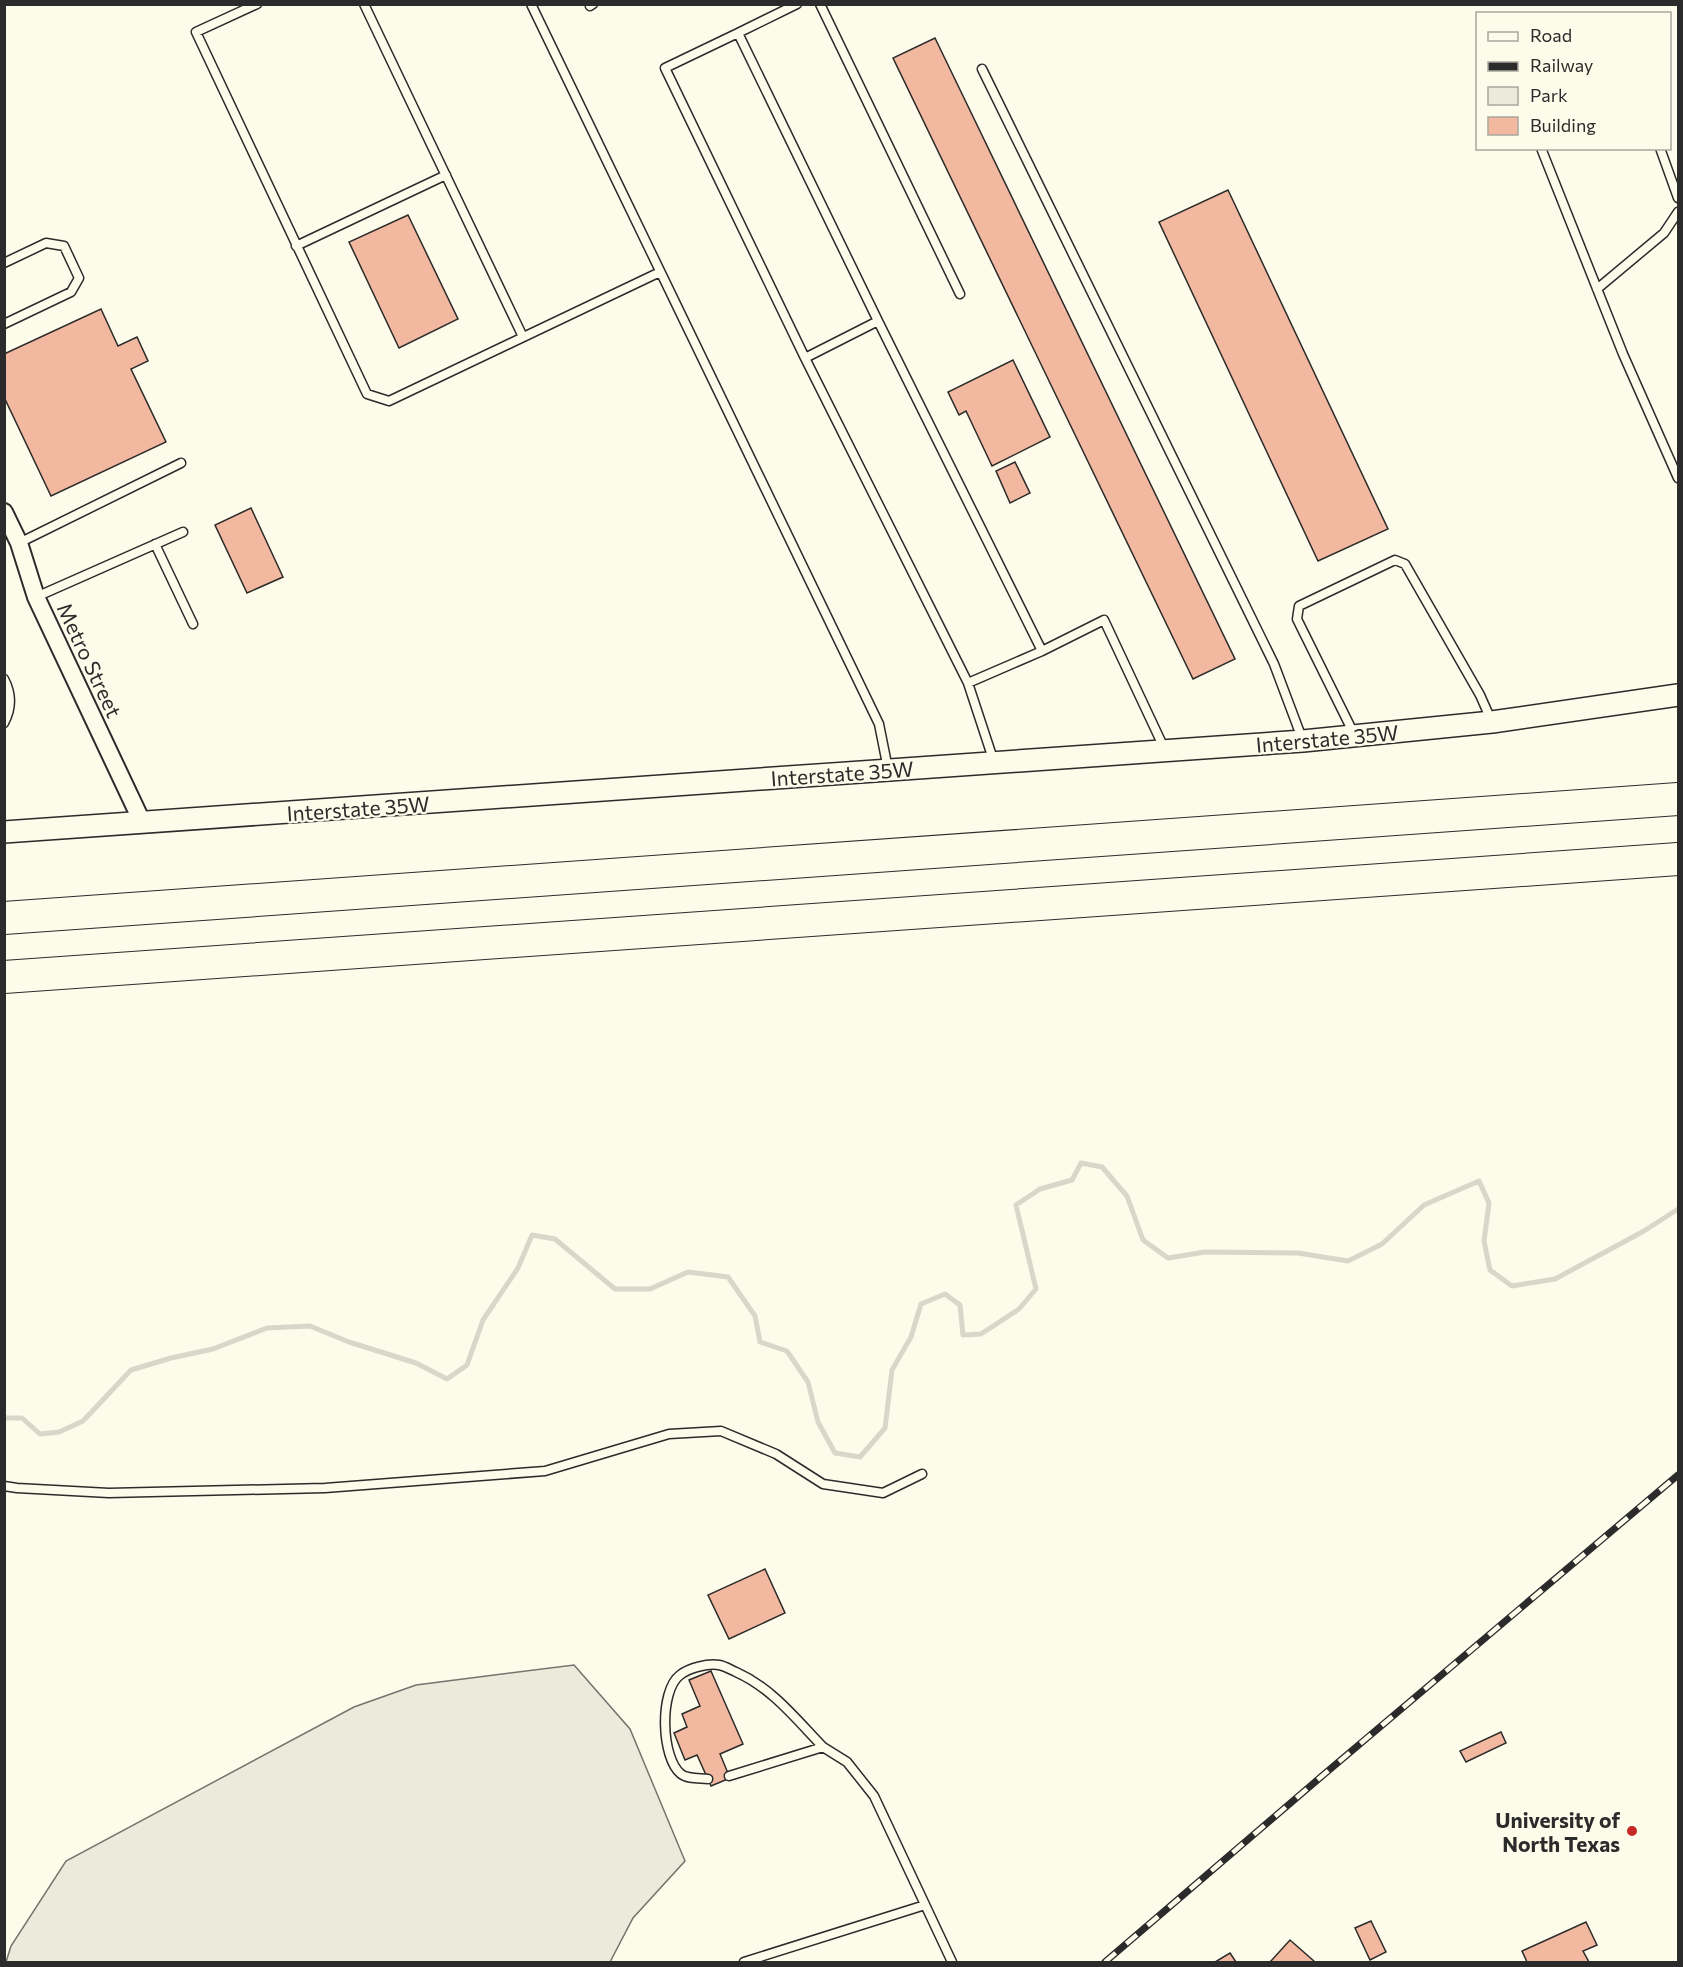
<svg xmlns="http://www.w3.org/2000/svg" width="1683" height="1967" viewBox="0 0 1683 1967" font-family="Commissioner,sans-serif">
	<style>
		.green { fill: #ecebdb; stroke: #74746e; stroke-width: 1.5 }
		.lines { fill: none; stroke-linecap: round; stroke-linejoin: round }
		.stream { stroke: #d8d7c9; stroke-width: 5 }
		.building { fill: #f2b8a0; stroke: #2b2b2b; stroke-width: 1.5 }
		.service-casing { stroke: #2b2b2b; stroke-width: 11 }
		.minor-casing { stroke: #2b2b2b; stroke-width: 20 }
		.tertiary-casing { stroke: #2b2b2b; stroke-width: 24 }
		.motorway-casing { stroke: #2b2b2b; stroke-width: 34 }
		.service { stroke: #fdfbea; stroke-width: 8 }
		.minor { stroke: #fdfbea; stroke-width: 16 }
		.tertiary { stroke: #fdfbea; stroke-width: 21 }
		.motorway { stroke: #fdfbea; stroke-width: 32 }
		.rail-casing { stroke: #2b2b2b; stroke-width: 7 }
		.rail { stroke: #fdfbea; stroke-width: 4.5; stroke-dasharray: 14; stroke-linecap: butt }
		.poi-dot { fill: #c62828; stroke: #fdfbea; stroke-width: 2 }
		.labels { text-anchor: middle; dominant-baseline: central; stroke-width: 4.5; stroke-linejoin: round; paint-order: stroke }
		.street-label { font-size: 21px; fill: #2b2b2b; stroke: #fdfbea }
		.poi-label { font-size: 21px; font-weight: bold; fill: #2b2b2b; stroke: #fdfbea; text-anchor: end }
	</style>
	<rect width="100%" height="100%" fill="#fdfbea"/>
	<path class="green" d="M574 1665 630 1729 685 1861 633 1918 610 1962H6L11 1946 66 1861 354 1707 416 1685Z"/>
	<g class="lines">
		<path class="stream" d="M4 1418H22L40 1434 59 1432 83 1421 131 1370 171 1358 213 1349 267 1328 310 1326 349 1342 416 1363 447 1379 467 1365 483 1320 518 1268 532 1235 555 1239 615 1289H650L688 1272 728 1277 755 1316 760 1342 787 1351 808 1382 818 1422 835 1453 860 1457 885 1428 892 1370 911 1337 921 1304 945 1294 960 1305 963 1335 981 1334 1019 1309 1036 1289 1016 1205 1040 1189 1072 1180 1081 1163 1102 1167 1127 1196 1143 1240 1168 1258 1205 1252 1298 1253 1348 1261 1382 1244 1424 1205 1479 1181 1489 1203 1484 1241 1490 1270 1512 1286 1555 1279 1644 1231 1678 1209"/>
	</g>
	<path class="building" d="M935 38 1235 659 1193 679 893 58Z
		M1228 190 1388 529 1318 561 1159 222Z
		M408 215 458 319 399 348 349 242Z
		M101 309 118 346 137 337 148 361 131 369 166 442 51 496 4 397V354Z
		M1013 360 1050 437 992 466 966 411 959 415 948 392Z
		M1015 462 1030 493 1010 503 996 471Z
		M251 508 283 577 247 593 215 525Z
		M765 1569 785 1613 729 1639 708 1595Z
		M711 1671 743 1744 720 1754 730 1778 711 1786 697 1755 685 1760 674 1733 687 1727 682 1714 700 1706 689 1680Z
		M1501 1732 1506 1743 1466 1762 1460 1751Z
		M1371 1921 1386 1952 1370 1960 1355 1928Z
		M1586 1922 1597 1945 1583 1951 1589 1962H1527L1522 1951Z
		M1290 1940 1315 1962H1270Z
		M1230 1953 1236 1962H1215Z"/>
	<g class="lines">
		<defs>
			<path id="service" d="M257 4 196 32 367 394 389 401 660 272
				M364 4 523 337
				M531 4 879 724 888 769
				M820 4 960 294
				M590 6 593 4
				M738 33 797 4
				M982 69 1274 664 1303 741
				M1541 148 1623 354 1678 478
				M1660 148 1678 198
				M296 246 446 175
				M4 263 46 243 64 246 79 278 71 292 4 324
				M1597 289 1664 233 1678 212
				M805 358 665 68 738 33 878 321
				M19 543 181 463
				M155 544 193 624
				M36 597 183 532
				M4 679C12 694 12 708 4 723
				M968 683 1042 651 1104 620 1165 750
				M1354 734 1297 619 1299 606 1395 560 1405 564 1480 695 1492 722
				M994 762 968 683 805 358 878 321 1042 651
				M4 1486 17 1488 109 1493 325 1488 545 1471 669 1434 721 1431 776 1454 823 1484 883 1493 922 1474
				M823 1747 847 1762 874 1796 952 1962
				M708 1779C700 1778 687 1779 681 1774 661 1758 659 1691 680 1675 689 1668 708 1663 719 1665 725 1666 731 1670 736 1672 772 1688 796 1719 823 1747L729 1776
				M744 1962 925 1905"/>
			<path id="minor" d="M4 512 19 543 36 597 143 824"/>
			<path id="tertiary" d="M4 832 1303 741 1492 722 1678 695"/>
			<path id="motorway" d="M4 918 1678 799
				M4 977 1678 859"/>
		</defs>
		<use href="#service" class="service-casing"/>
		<use href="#minor" class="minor-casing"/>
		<use href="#tertiary" class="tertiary-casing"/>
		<use href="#motorway" class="motorway-casing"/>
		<use href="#service" class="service"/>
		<use href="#minor" class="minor"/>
		<use href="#tertiary" class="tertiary"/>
		<use href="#motorway" class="motorway"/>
		<defs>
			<path id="rail" d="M1105 1962 1322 1776 1678 1475"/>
		</defs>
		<use href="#rail" class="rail-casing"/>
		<use href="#rail" class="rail"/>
	</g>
	<circle class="poi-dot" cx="1632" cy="1831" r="6"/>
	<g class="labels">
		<g class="street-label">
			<text transform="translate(90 660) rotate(65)">Metro Street</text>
			<text transform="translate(1327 738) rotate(-5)">Interstate 35W</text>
			<text transform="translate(842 773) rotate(-4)">Interstate 35W</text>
			<text transform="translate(358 808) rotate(-4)">Interstate 35W</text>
		</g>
		<g class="poi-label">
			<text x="1620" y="1819">University of<tspan x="1620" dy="24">North Texas</tspan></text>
		</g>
	</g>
	<rect width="1683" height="1967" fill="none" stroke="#2b2b2b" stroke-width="12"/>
	<rect x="1476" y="12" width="195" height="138" fill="#fdfbea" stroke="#a9a89e" stroke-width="1.5"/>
	<rect x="1488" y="32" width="30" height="9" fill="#fdfbea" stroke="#a9a89e" stroke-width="1.5"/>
	<text x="1530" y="42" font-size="18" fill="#2b2b2b">Road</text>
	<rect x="1488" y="62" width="30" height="9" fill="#2b2b2b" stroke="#a9a89e" stroke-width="1.5"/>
	<text x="1530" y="72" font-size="18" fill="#2b2b2b">Railway</text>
	<rect x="1488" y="87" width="30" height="18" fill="#ecebdb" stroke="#a9a89e" stroke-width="1.5"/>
	<text x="1530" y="102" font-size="18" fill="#2b2b2b">Park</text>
	<rect x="1488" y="117" width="30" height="18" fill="#f2b8a0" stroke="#a9a89e" stroke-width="1.5"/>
	<text x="1530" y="132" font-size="18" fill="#2b2b2b">Building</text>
</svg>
